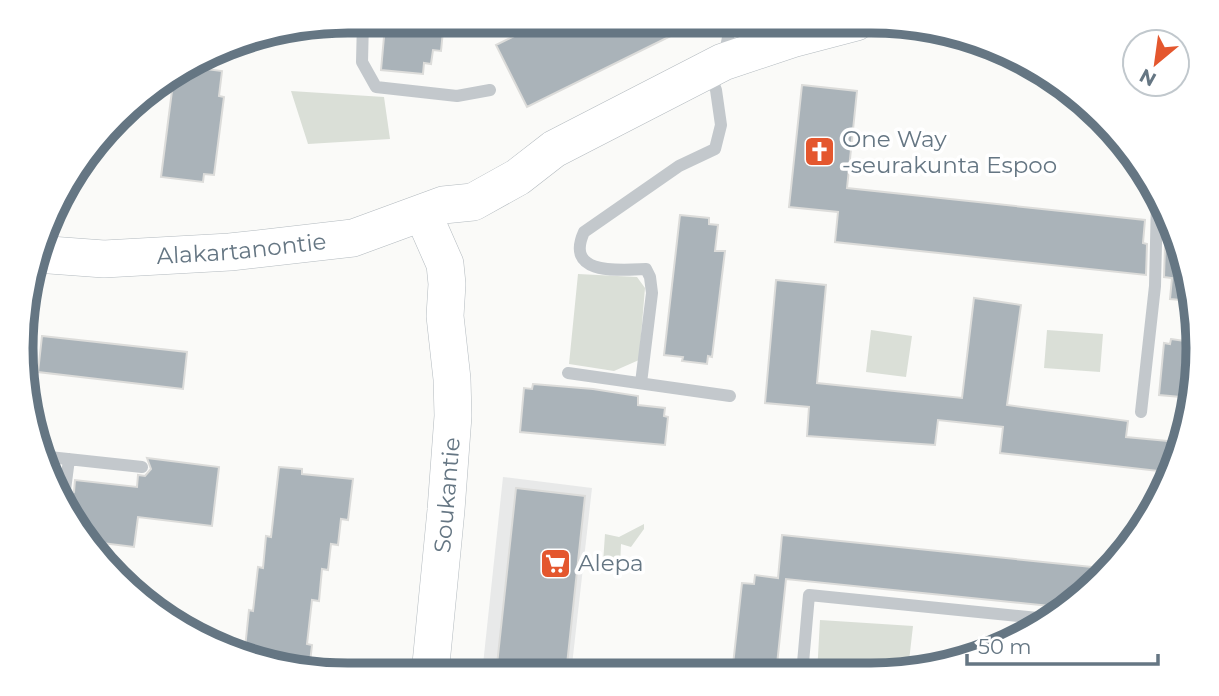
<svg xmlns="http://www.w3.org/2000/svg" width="1219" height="696" viewBox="0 0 1219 696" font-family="Montserrat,sans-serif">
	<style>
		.built { fill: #e8e9e9 }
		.green { fill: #dadfd7 }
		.building { fill: #aab3b9; stroke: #dcdcda; stroke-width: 2 }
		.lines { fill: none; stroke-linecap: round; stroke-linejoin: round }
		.secondary-casing { stroke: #b3babf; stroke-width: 38 }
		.lane { stroke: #c3c8cc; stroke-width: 12 }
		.secondary { stroke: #fff; stroke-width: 37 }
		.labels { text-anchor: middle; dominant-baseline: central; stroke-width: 7; stroke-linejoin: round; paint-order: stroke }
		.poi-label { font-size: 23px; fill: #657683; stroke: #fff; text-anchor: start }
		.street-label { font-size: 23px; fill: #657683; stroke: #fff }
		.rim { fill: none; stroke: #657683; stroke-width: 9 }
	</style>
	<rect width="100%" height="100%" fill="#fafaf8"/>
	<path class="built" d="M503 477 592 488 571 674H482Z"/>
	<path class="green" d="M291 91 384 97 390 139 308 144Z
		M578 274 637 277 645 288 639 360 614 371 569 364Z
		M871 330 912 336 906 377 866 372Z
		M1047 330 1103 334 1100 372 1044 368Z
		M644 524V529L631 547 621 544 620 567 603 563 605 534 619 537Z
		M820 620 913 626 908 670 893 674H817Z"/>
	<path class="building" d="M400 21H444L441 51 433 50 431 64 424 63 423 74 381 70 385 26 399 28Z
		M545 21H701L527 107 496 45Z
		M190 67 222 71 219 96 224 97 214 175 204 174 203 182 161 177 174 75Z
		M802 85 857 91 847 188 1145 220 1143 243 1147 244 1146 275 835 242 838 212 789 207Z
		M680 215 709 218V224L718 225 715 251H725L712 357 708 356 707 364 682 361 683 357 664 355Z
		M1174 243 1192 284V301L1170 299 1172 278 1164 277 1165 246 1174 247Z
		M776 280 826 285 817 383 962 398 974 298 1021 305 1007 405 1128 421 1126 437 1179 442 1167 472 1000 453 1003 427 938 420 935 445 807 436 809 407 765 403Z
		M42 336 187 352 183 389 38 372Z
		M1171 339 1192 342V398L1159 395 1164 343 1170 344Z
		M533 384 593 389 638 396V405L665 408 664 416 668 417 665 445 520 432 524 388 532 389Z
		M147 458 219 467 212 526 138 517 134 547 86 541 67 507 68 498 74 492 75 480 137 487 138 475 145 476 151 469Z
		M279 467 302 469V474L353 479 348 520 341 519 338 545 331 544 328 570 322 569 319 601 312 600 307 644 312 645 309 671 244 658 249 610 253 611 258 567 263 568 266 536 271 537Z
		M516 488 585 496 566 674H496Z
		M782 535 1102 568 1060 607 786 579 776 674H732L742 583 754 584 755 575 778 578Z"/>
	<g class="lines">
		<defs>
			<g id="secondary">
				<path d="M423 214 445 264 447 284 445 316 452 379 453 416 446 510 430 674"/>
				<path id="s1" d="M36 254 104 259 230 252 353 238 443 205 473 202 518 177 554 149 723 62 795 38 856 22"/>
			</g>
		</defs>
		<use href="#secondary" class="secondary-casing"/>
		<path class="lane" d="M363 21 362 62 376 87 457 96 490 90
			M724 58 731 22
			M142 96 146 103
			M568 373 730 396
			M641 383 652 293 650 277 646 269C620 270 564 276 584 232L679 166 715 149 721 125 716 90 709 73
			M1141 412 1155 286 1157 200
			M40 456 142 467
			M57 489 65 490 69 459
			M802 674 809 595 1048 619"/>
		<use href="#secondary" class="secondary"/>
	</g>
	<defs>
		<symbol id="church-square" viewBox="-11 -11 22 22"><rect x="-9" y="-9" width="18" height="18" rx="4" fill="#e4572e" stroke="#fff"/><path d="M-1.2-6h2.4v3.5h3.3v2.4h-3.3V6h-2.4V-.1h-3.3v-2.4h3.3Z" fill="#fff"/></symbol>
		<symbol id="supermarket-square" viewBox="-11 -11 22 22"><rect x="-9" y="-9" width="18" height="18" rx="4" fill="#e4572e" stroke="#fff"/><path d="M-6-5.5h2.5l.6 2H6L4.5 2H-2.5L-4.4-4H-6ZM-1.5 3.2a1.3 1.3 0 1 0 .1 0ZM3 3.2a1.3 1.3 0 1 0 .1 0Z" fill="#fff"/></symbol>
	</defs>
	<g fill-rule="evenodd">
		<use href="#church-square" x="802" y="134" width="35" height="35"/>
		<use href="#supermarket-square" x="538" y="546" width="35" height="35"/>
	</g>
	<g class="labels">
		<g class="poi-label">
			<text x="842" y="139">One Way<tspan x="842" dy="26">-seurakunta Espoo</tspan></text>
			<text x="578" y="563">Alepa</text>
		</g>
		<g class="street-label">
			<text stroke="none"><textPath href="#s1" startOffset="206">Alakartanontie</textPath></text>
			<text transform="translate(447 495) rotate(-85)">Soukantie</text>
		</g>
	</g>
	<path d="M0 0H1219V696H0ZM348 33H871A315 315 0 0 1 1186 348V348A315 315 0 0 1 871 663H348A315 315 0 0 1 33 348V348A315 315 0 0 1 348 33Z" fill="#fff" fill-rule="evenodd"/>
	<path class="rim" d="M348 33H871A315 315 0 0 1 1186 348V348A315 315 0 0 1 871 663H348A315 315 0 0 1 33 348V348A315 315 0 0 1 348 33Z"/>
	<g transform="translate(1156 63) rotate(209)"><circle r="33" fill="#ffffff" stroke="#c1c8cd" stroke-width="2"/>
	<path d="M0-5L12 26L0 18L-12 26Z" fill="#e4572e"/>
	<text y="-10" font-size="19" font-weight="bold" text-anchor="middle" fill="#657683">N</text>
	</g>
	<path d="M967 654v10h191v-10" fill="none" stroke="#657683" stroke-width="3.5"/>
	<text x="978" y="654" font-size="21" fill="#657683" stroke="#ffffff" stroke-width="5" paint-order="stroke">50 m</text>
</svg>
